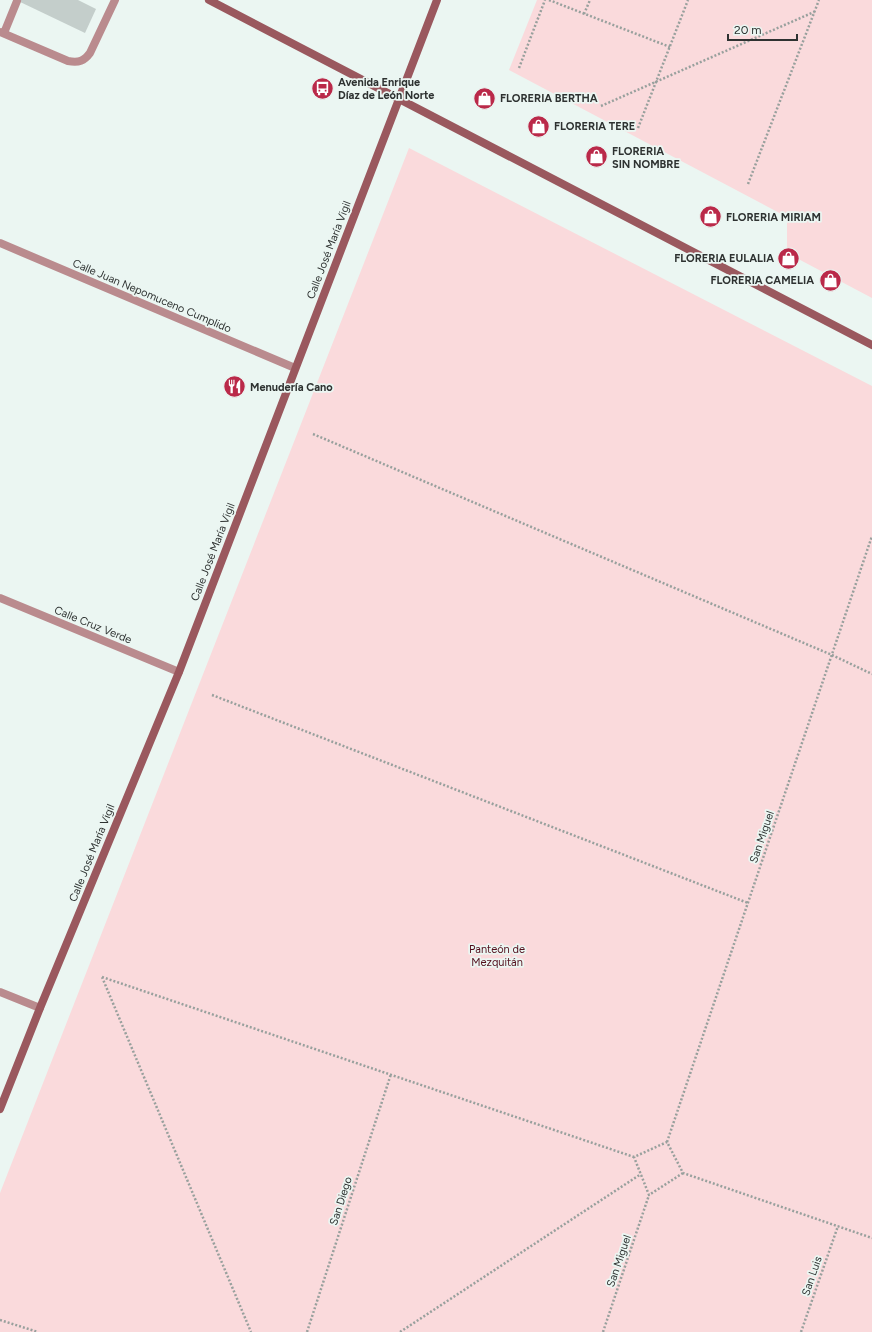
<svg xmlns="http://www.w3.org/2000/svg" width="872" height="1332" viewBox="0 0 872 1332" font-family="Figtree,sans-serif">
	<style>
		.green { fill: #fadadc }
		.building { fill: #c4cecb }
		.lines { fill: none; stroke-linecap: round; stroke-linejoin: round }
		.path { stroke: #98a09d; stroke-width: 2.5; stroke-dasharray: 2 2; stroke-linecap: butt }
		.lane { stroke: #ba8b8e; stroke-width: 8 }
		.street { stroke: #ba8b8e; stroke-width: 8 }
		.secondary { stroke: #9a585e; stroke-width: 8 }
		.labels { text-anchor: middle; dominant-baseline: central; stroke-width: 3.5; stroke-linejoin: round; paint-order: stroke }
		.poi-label { font-size: 11px; font-weight: bold; fill: #2e3231; stroke: #ebf6f2; text-anchor: start }
		.street-label { font-size: 11px; fill: #2e3231; stroke: #ebf6f2 }
		.park-label { font-size: 11px; fill: #530f1d; stroke: #ebf6f2 }
	</style>
	<rect width="100%" height="100%" fill="#ebf6f2"/>
	<path class="green" d="M537 0H872V298L787 253V217L509 70Z
		M409 148 872 386V1332H0V1193Z"/>
	<path class="building" d="M16 0H78L96 9 85 33Z"/>
	<g class="lines">
		<path class="path" d="M549 0 670 47
			M584 14 590 0
			M519 68 545 0
			M601 106 814 12
			M638 128 688 0
			M748 184 819 0
			M313 434 832 655 872 674
			M212 695 748 903
			M102 977 634 1157
			M102 977 251 1332
			M667 1142 872 536
			M683 1173 649 1195 634 1157 667 1142 683 1173 872 1238
			M0 1320 38 1332
			M307 1332 391 1074
			M400 1332 641 1174
			M603 1332 649 1195
			M801 1332 838 1226"/>
		<path class="lane" d="M0 32 68 61C79 63 84 61 90 53L115 0
			M4 33 17 1"/>
		<path class="street" d="M0 243 295 368
			M0 598 179 672
			M0 992 40 1008"/>
		<path class="secondary" d="M209 0 872 345
			M0 1109 40 1008 179 672 437 0"/>
	</g>
	<defs>
		<symbol id="bus-disc" viewBox="-11 -11 22 22"><circle r="9.5" fill="#ba2949" stroke="#ebf6f2"/><path d="M-5-6H5V4H4V6H2V4H-2V6H-4V4H-5ZM-3.5-4V0h7V-4ZM-3.5 1.2v1.5H-2V1.2ZM2 1.2v1.5H3.5V1.2Z" fill="#fff"/></symbol>
		<symbol id="shop-disc" viewBox="-11 -11 22 22"><circle r="9.5" fill="#ba2949" stroke="#ebf6f2"/><path d="M-5-2.5h2.3a2.7 3.5 0 0 1 5.4 0H5L5.5 6h-11ZM-1.5-2.5h3a1.5 2.3 0 0 0-3 0Z" fill="#fff"/></symbol>
		<symbol id="restaurant-disc" viewBox="-11 -11 22 22"><circle r="9.5" fill="#ba2949" stroke="#ebf6f2"/><path d="M-5-6h1v4h1v-4h1v4h1v-4h1v5L-1.5 .5V6h-2V.5L-5-1ZM5-6V6H3V1.5H1.5Q1.5-4 5-6Z" fill="#fff"/></symbol>
	</defs>
	<g fill-rule="evenodd">
		<use href="#bus-disc" x="310" y="76" width="25" height="25"/>
		<use href="#shop-disc" x="472" y="86" width="25" height="25"/>
		<use href="#shop-disc" x="526" y="114" width="25" height="25"/>
		<use href="#shop-disc" x="584" y="144" width="25" height="25"/>
		<use href="#shop-disc" x="698" y="204" width="25" height="25"/>
		<use href="#shop-disc" x="776" y="246" width="25" height="25"/>
		<use href="#shop-disc" x="818" y="268" width="25" height="25"/>
		<use href="#restaurant-disc" x="222" y="374" width="25" height="25"/>
	</g>
	<g class="labels">
		<g class="poi-label">
			<text x="338" y="82">Avenida Enrique<tspan x="338" dy="13">Díaz de León Norte</tspan></text>
			<text x="500" y="98">FLORERIA BERTHA</text>
			<text x="554" y="126">FLORERIA TERE</text>
			<text x="612" y="151">FLORERIA<tspan x="612" dy="13">SIN NOMBRE</tspan></text>
			<text x="726" y="217">FLORERIA MIRIAM</text>
			<text x="774" y="258" text-anchor="end">FLORERIA EULALIA</text>
			<text x="814" y="280" text-anchor="end">FLORERIA CAMELIA</text>
			<text x="250" y="387">Menudería Cano</text>
		</g>
		<g class="street-label">
			<text transform="translate(329 250) rotate(-69)">Calle José María Vigil</text>
			<text transform="translate(152 296) rotate(23)">Calle Juan Nepomuceno Cumplido</text>
			<text transform="translate(213 552) rotate(-69)">Calle José María Vigil</text>
			<text transform="translate(93 625) rotate(22)">Calle Cruz Verde</text>
			<text transform="translate(762 837) rotate(-71)">San Miguel</text>
			<text transform="translate(92 853) rotate(-68)">Calle José María Vigil</text>
			<text transform="translate(341 1201) rotate(-72)">San Diego</text>
			<text transform="translate(619 1261) rotate(-71)">San Miguel</text>
			<text transform="translate(812 1276) rotate(-71)">San Luis</text>
		</g>
		<g class="park-label">
			<text x="497" y="949">Panteón de<tspan x="497" dy="13">Mezquitán</tspan></text>
		</g>
	</g>
	<path d="M728 34v6h69v-6" fill="none" stroke="#2e3231" stroke-width="2"/>
	<text x="734" y="34" font-size="12" fill="#2e3231" stroke="#ebf6f2" stroke-width="3" paint-order="stroke">20 m</text>
</svg>
